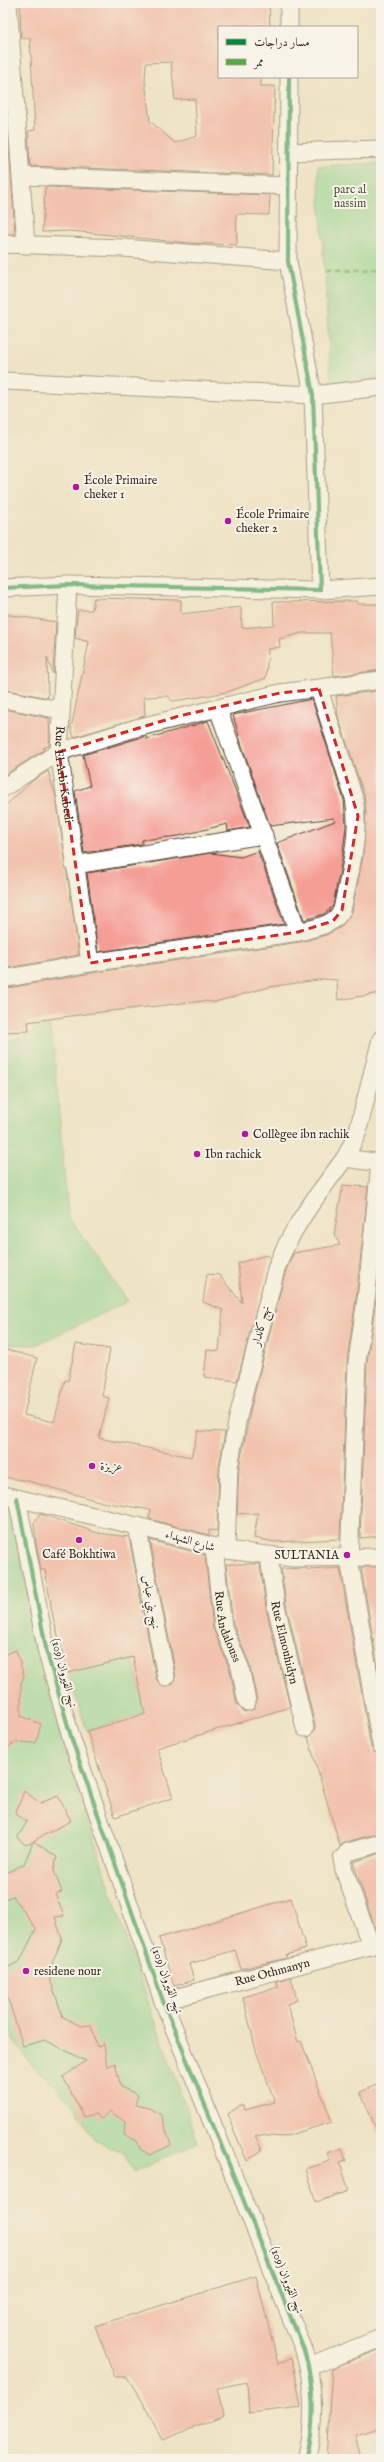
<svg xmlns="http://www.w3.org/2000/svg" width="384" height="2462" viewBox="0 0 384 2462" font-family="'IM FELL English',Amiri,serif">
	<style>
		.green { fill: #86d492; stroke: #607f58 }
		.building { fill: #f59e96; fill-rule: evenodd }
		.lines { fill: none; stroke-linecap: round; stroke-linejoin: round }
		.minor-casing { stroke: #564637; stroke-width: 19 }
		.minor { stroke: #fff; stroke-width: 17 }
		.quiet { stroke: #55ab43; stroke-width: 3; stroke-dasharray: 6 3; stroke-linecap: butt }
		.cycleway-casing { stroke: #f7f3e8; stroke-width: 6 }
		.cycleway { stroke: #00873e; stroke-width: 4 }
		.marked { fill: none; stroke: #d62828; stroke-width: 3; stroke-dasharray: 8 5; stroke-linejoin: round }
		.poi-dot { fill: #b5179e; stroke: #f7f3e8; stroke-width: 1.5 }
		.labels { text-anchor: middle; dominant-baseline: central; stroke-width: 4; stroke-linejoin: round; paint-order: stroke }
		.park-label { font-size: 12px; fill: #4e543b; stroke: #f7f3e8 }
		.poi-label { font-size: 12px; fill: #3b2a1e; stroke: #f7f3e8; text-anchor: start }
		.street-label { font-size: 12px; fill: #3b2a1e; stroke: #f7f3e8 }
	</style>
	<rect width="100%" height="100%" fill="#f7f3e8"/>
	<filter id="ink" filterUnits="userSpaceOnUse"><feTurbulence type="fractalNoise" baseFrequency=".025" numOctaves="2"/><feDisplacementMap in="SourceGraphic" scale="8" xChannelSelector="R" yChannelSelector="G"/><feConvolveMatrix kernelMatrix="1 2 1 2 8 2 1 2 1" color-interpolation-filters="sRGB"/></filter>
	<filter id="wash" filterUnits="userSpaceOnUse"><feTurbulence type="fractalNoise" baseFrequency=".012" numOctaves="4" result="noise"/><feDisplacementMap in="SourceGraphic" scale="16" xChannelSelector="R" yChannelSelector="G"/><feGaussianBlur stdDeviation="0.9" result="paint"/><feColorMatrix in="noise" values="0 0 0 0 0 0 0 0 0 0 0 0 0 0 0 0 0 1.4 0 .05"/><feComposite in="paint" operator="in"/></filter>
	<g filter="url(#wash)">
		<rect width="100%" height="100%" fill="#efe3c5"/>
		<path class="green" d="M3 39 11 120 3 121Z
			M381 163V378L331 382 318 166Z
			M49 1025 54 1051 68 1217 128 1301 36 1345 3 1344V1044Z
			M3 1501 8 1502 58 1728 129 1947 198 2142 133 2173 124 2152 94 2140 78 2111 56 2086 34 2067 13 2040 3 2008Z
			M132 1657 140 1690 164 1684 171 1705 87 1731 68 1673Z"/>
		<g id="blocks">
			<path class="building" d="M20 3H269L270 27H219V77H261V86H275L272 175 30 166 28 131 35 130 30 38H21ZM171 62 175 100 195 99 197 136 175 143 150 121 145 81 146 63Z
				M3 132H8L15 234H3Z
				M45 187 270 195 269 215 236 214 237 245 189 243 71 231 42 232Z
				M94 598 181 600V614L241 607 242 628 274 625 273 602 357 601V604H381V670L334 676 330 633H302L279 639 280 647 268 649 266 678 227 692 200 697 172 701 168 696 144 697 145 716 74 737 71 728 89 642 75 638 76 625 78 610H92Z
				M3 614 56 622 53 674 47 657 48 698 3 689Z
				M377 691 381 707V993L338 1000 337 980 324 979 269 987 215 1002 203 1001 92 1013 28 1022 29 1031 3 1032V989L92 973 300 942 326 935 341 927 352 912 363 856 366 812 364 795 338 716 336 696Z
				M312 699 344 800 346 826 343 853 333 906 324 914 304 920 277 843 335 821 334 818 270 826 241 743 233 715Z
				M3 709 49 718 50 737 49 746 43 748 44 750 3 776Z
				M208 721 250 827 228 831 227 824 179 836 142 840V844L84 853 75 791 90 786 83 755 139 738 146 736V739Z
				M48 771 56 797 79 955 3 969V808L32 781Z
				M258 851 284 924 98 952 87 873 211 853 241 857Z
				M343 1185 368 1187 357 1291 347 1362 340 1539 276 1542 254 1538 258 1513 237 1514 239 1468 251 1407 285 1273 291 1258 294 1253 340 1245 334 1234Z
				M266 1255 270 1258 237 1381 204 1377 207 1350 219 1351 223 1310 203 1302 207 1274 219 1275 242 1303 238 1263Z
				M376 1299H381V1536L360 1538 367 1363Z
				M76 1344 110 1349 102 1396 109 1398 99 1438 191 1457 198 1431 225 1432 219 1467 217 1531 209 1530V1535L149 1519 151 1510 102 1502 28 1481 3 1477V1368L7 1350 37 1358 24 1415 54 1422 65 1380 68 1381Z
				M40 1514 98 1533 129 1537 156 1679 163 1687 173 1684 176 1675 150 1540 205 1555 213 1628 230 1670 237 1704 244 1712 254 1709 257 1700 249 1663 233 1624 226 1564H260L266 1608 290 1707 157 1748 173 1798 115 1817 87 1731 145 1714 133 1657 68 1673 53 1617 45 1570H41L36 1543 34 1523Z
				M361 1567H381V1686Z
				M307 1568 308 1570 340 1568 371 1747 374 1752 381 1755V1833L345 1842 340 1846 308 1737 314 1731 315 1726 286 1604 281 1569Z
				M16 1650 24 1676 21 1684V1716L41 1724 36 1743 15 1742 3 1752V1655Z
				M24 1791 40 1803 58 1796 71 1821 33 1841 57 1857 54 1871 62 1892 55 1894 64 1916 55 1917 62 1939 48 1973 63 2017 81 2026 91 2025 97 2047 104 2043 107 2067 115 2063 121 2087 138 2095 135 2105 149 2108 161 2115 171 2145 150 2155 140 2149 137 2141 124 2135 125 2122 110 2111 101 2119 96 2114 84 2117 63 2077 86 2061 45 2040 23 2046 3 1983V1970L20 1961 36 1929 13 1896 3 1900V1875L24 1864 33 1842 26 1845 17 1838 27 1822 15 1814Z
				M381 1853V1933L377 1934 353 1862Z
				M291 1898 306 1949 286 1955 287 1958 241 1969 235 1950 189 1964 194 1980 174 1986 159 1938Z
				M291 1977 297 2000 287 2004 298 2042 301 2041 332 2122 283 2137 255 2135 262 2150 247 2161 227 2114 242 2105 245 2110 275 2102 256 2051 243 1997 279 1987 276 1981Z
				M381 2083V2139L360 2092Z
				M342 2148 346 2161 340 2163 349 2191 316 2202 306 2169 330 2161 327 2153Z
				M256 2276 278 2364 292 2357 301 2407 249 2413 247 2382 217 2388 224 2416 162 2440 144 2404 127 2377H115L95 2326Z
				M381 2349V2428L355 2435 361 2459H326L332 2368Z"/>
		</g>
	</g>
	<g filter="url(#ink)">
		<use href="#blocks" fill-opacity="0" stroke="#564637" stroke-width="1"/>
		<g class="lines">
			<defs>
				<g id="minor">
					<path d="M8 3 26 245"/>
					<path d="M289 27V3"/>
					<path d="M288 152 381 149"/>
					<path d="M22 176 288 186"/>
					<path d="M3 244 123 248 288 261"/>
					<path d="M3 381 313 395 381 387"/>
					<path id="s1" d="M68 585 59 752 90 963"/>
					<path d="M3 588 68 585 320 590 313 395 288 261 289 77"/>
					<path d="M320 590 381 586"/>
					<path d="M3 699 60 710"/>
					<path d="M218 709 298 932"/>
					<path d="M3 788 59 752 136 728 280 693 381 680"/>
					<path d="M74 865 264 835"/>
					<path d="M3 979 90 963 298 932C313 928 334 926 342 910 349 873 361 836 354 798L319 689"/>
					<path d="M345 1158 357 1134 381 1039"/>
					<path d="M380 1163 367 1292 357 1362 349 1559 381 1745"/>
					<path d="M3 1495 137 1526 226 1550 293 1558 381 1557"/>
					<path d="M17 1498 47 1653 72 1740 163 2001 304 2350C314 2384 316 2424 306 2459"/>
					<path d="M137 1526 166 1677"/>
					<path id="s2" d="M214 1548 223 1627 240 1667 247 1702"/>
					<path d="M226 1550 229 1467 238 1417 276 1269C291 1227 319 1193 345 1158L381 1163"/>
					<path id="s3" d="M269 1557 276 1606 305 1728"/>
					<path d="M371 1946 344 1870 342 1859 348 1852 381 1843"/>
					<path id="s4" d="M163 2001 381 1943"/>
					<path d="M309 2367 381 2338"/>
				</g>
			</defs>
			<use href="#minor" class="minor-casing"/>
			<use href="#minor" class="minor"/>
			<path class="quiet" d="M326 271 381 269"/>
			<defs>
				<path id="cycleway" d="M3 588 68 585 320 590 313 395 288 261 289 77
					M17 1498 47 1653 72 1740 163 2001 304 2350C314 2384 316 2424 306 2459"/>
			</defs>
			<use href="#cycleway" class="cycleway-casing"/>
			<use href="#cycleway" class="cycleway"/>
		</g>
	</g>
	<path d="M0 0H384V2462H0ZM319 689 358 816 342 910 333 921 298 932 90 963 59 752 179 716 280 693Z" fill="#efe3c5" fill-opacity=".55" fill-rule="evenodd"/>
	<path class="marked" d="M319 689 358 816 342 910 333 921 298 932 90 963 59 752 179 716 280 693Z"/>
	<g class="poi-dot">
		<circle cx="76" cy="487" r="4"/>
		<circle cx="228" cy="521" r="4"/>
		<circle cx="245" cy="1134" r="4"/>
		<circle cx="197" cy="1154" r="4"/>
		<circle cx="92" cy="1466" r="4"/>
		<circle cx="79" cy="1540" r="4"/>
		<circle cx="347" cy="1555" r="4"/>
		<circle cx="26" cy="1971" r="4"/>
	</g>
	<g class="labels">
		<g class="park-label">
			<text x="350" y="189">parc al<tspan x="350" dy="14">nassim</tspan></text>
		</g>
		<g class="poi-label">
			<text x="84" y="480">École Primaire<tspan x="84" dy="14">cheker 1</tspan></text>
			<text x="236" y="514">École Primaire<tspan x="236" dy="14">cheker 2</tspan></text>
			<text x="253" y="1134">Collègee ibn rachik</text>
			<text x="205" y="1154">Ibn rachick</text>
			<text x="100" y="1466">عزيزة</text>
			<text x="79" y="1554" text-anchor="middle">Café Bokhtiwa</text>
			<text x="339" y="1555" text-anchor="end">SULTANIA</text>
			<text x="34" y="1971">residene nour</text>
		</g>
		<g class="street-label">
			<text stroke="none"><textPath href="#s1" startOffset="190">Rue El Arbi Kabedi</textPath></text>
			<text transform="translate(261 1326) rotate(-75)">نهج كاندار</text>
			<text transform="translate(190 1541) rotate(16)">شارع الشهداء</text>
			<text transform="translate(151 1602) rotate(80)">نهج بني عباس</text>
			<text stroke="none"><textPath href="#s2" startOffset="80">Rue Andalouss</textPath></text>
			<text stroke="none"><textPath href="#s3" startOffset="87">Rue Elmouhidyn</textPath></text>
			<text transform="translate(64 1673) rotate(75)">نهج القيروان (109)</text>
			<text stroke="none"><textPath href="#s4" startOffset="113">Rue Othmanyn</textPath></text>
			<text transform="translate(167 1980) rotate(70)">نهج القيروان (109)</text>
			<text transform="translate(287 2280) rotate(68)">نهج القيروان (109)</text>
		</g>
	</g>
	<rect width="384" height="2462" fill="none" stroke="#f7f3e8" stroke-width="16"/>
	<rect x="218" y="26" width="140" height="52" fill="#f7f3e8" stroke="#aca397"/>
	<rect x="226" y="39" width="20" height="6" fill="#00873e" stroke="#aca397"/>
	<text x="254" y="46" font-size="12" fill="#3b2a1e">مسار دراجات</text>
	<rect x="226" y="59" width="20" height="6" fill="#55ab43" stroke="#aca397"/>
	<text x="254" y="66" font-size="12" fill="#3b2a1e">ممر</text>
</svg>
